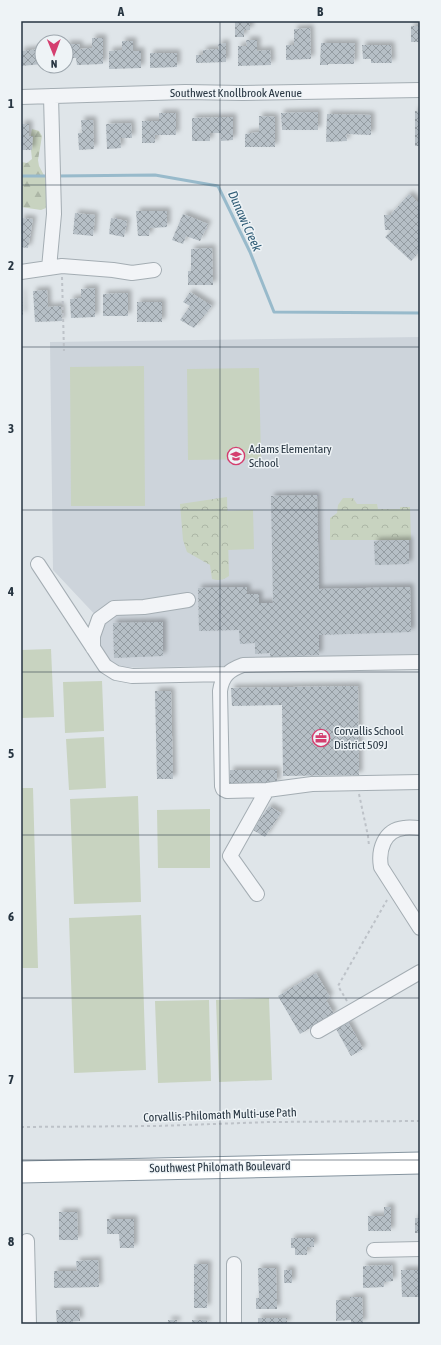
<svg xmlns="http://www.w3.org/2000/svg" width="441" height="1345" viewBox="0 0 441 1345" font-family="'Asap Condensed',sans-serif">
	<style>
		.built { fill: #cdd4db }
		.grass { fill: #c8d3c0 }
		.forest { fill: url(#forest-firs) }
		.park { fill: url(#park-crowns) }
		.lines { fill: none; stroke-linecap: round; stroke-linejoin: round }
		.stream { stroke: #98bacb; stroke-width: 3 }
		.building { fill: url(#building-cross-hatch); filter: url(#shadow) }
		.minor-casing { stroke: #a4adb3; stroke-width: 16 }
		.highway-casing { stroke: #8695a0; stroke-width: 23 }
		.path { stroke: #bdc2c8; stroke-width: 2; stroke-dasharray: 3 3; stroke-linecap: butt }
		.minor { stroke: #f2f4f7; stroke-width: 14 }
		.highway { stroke: #fff; stroke-width: 21 }
		.grid { fill: none; stroke: #273541; stroke-width: 1; stroke-opacity: 0.55 }
		.labels { text-anchor: middle; dominant-baseline: central; stroke-width: 3; stroke-linejoin: round; paint-order: stroke }
		.street-label { font-size: 12px; fill: #273541; stroke: #eef3f6 }
		.poi-label { font-size: 12px; fill: #273541; stroke: #eef3f6; text-anchor: start }
		.water-label { font-size: 13px; font-style: italic; fill: #2f5c76; stroke: #eef3f6 }
		.neatline { fill: none; stroke: #273541; stroke-width: 1.5 }
		.grid-label { font-size: 13px; text-anchor: middle; font-weight: bold; fill: #273541 }
	</style>
	<defs>
		<pattern id="forest-firs" width="22" height="20" patternUnits="userSpaceOnUse"><rect width="22" height="20" fill="#c8d3c0"/><path d="M5 1l3.5 6h-7zM16 11l3.5 6h-7z" fill="#acb6a6"/></pattern>
		<pattern id="park-crowns" width="20" height="18" patternUnits="userSpaceOnUse"><rect width="20" height="18" fill="#c8d3c0"/><path d="M2 6a3 3 0 1 1 6 0M12 15a3 3 0 1 1 6 0" fill="none" stroke="#acb6a6"/></pattern>
		<pattern id="building-cross-hatch" width="8" height="8" patternUnits="userSpaceOnUse"><rect width="8" height="8" fill="#b6bfc6"/><path d="M0 0l8 8M0 8l8-8" fill="none" stroke="#949ca2"/></pattern>
		<filter id="shadow"><feDropShadow dx="3.5" dy="-3.5" stdDeviation="2" flood-color="#0004"/></filter>
	</defs>
	<rect width="100%" height="100%" fill="#dfe5e9"/>
	<path class="built" d="M420 337V663L101 668 100 620 53 570 50 342Z"/>
	<path class="grass" d="M144 366 145 506H71L70 367Z
		M259 368 261 459 188 460 187 369Z
		M253 510 254 549 228 550 227 511Z
		M51 649 54 717 21 718V650Z
		M102 681 104 731 65 733 63 682Z
		M104 737 106 788 69 790 66 739Z
		M21 788H33L38 968H21Z
		M138 796 141 902 74 904 70 799Z
		M210 809V868H158L157 810Z
		M141 915 146 1070 74 1073 69 918Z
		M269 998 272 1080 219 1082 216 1000Z
		M209 1000 211 1081 158 1083 155 1001Z"/>
	<path class="forest" d="M32 129 39 131 42 136 38 160 39 166 45 177 47 196 46 208 41 210 21 207V162L27 163 32 159 30 141Z"/>
	<path class="park" d="M227 497 229 576C223 580 219 581 212 579L210 565 187 552 183 540 180 504Z
		M343 498H353L357 504H377L378 509H400V507H410L411 540H330V518L337 513 338 505Z"/>
	<g class="lines">
		<path class="stream" d="M21 176H49
			M57 176 155 175 218 186 250 252 274 312 420 313"/>
	</g>
	<path class="building" d="M235 21H250V30H244V37H235Z
		M411 26H420V42H411Z
		M310 28 311 59 286 60V45H294V29Z
		M92 38H103V64L77 65 76 58H67L66 44H79L80 49 92 48Z
		M246 40H257V51L270 50 271 65 238 66V46H247Z
		M122 41H133V51H141V68L109 69V51L122 50Z
		M226 43V62L196 63V55H203V50L219 49 218 44Z
		M321 43H355L354 64H328V65H320Z
		M362 45H391L392 63H371V59H363Z
		M42 49V64L21 66V51Z
		M150 53H177V67L150 68Z
		M415 111 420 112V146H415Z
		M318 112V130H282L281 113Z
		M159 113H176V135H155V143H142V121H159Z
		M327 114 371 115V135L346 134 347 141 326 142Z
		M259 116 275 117V147H245V134L259 132Z
		M233 117V140L221 141V133H210V141H192V118Z
		M81 120H93L94 149 79 150 78 133H82Z
		M131 123 132 138H120L121 148 107 149 106 124Z
		M21 124H29V136H33L32 150H21Z
		M409 194 420 204V251L411 261 385 237 392 230H385L384 215H392L391 214Z
		M136 211H167V227L150 228 149 236H138Z
		M75 213 95 215 93 236 73 234Z
		M183 214 208 224 200 241 186 236 183 244 172 240Z
		M21 218 33 219 28 248 21 247Z
		M111 218 127 221 124 237 109 234Z
		M212 248 213 285H188V271H191V249Z
		M95 288V317L71 318 70 299 81 298V289Z
		M47 290 48 307 61 306 62 321 35 322 33 291Z
		M21 292H22L23 315H21Z
		M190 292 212 306 194 328 180 320 190 306 183 302Z
		M128 293V316H103V294Z
		M137 302H162V322H137Z
		M317 495 319 589 410 587 411 632 319 635V655L270 657V653L255 654V643L240 644 239 630 199 631 198 588 247 587V594H259V603H273L271 496Z
		M409 540V564L375 565 374 541Z
		M163 622V656L114 658 113 623Z
		M358 686 359 775 283 776 282 705 232 706 231 688Z
		M155 691H171L173 779H157Z
		M230 770H277V783L230 784Z
		M269 806 281 813 265 837 253 830Z
		M316 973 330 997 326 1000 334 1014 300 1034 278 996Z
		M348 1022 363 1049 351 1056 336 1029Z
		M384 1207H391V1231H368V1216H384Z
		M59 1212H77L78 1240H59Z
		M415 1218H420V1233H415Z
		M107 1219H134V1248H120L119 1234H107Z
		M291 1238H314V1247H307V1255H295V1248H291Z
		M98 1260 99 1287 54 1288V1271H77L76 1261Z
		M194 1264H208L207 1308H194Z
		M392 1265 393 1281 384 1282V1287L363 1288V1266Z
		M258 1268H276L277 1309H256V1298H259Z
		M284 1270H292V1283H284Z
		M401 1270H420V1297H402Z
		M350 1297H362L363 1323H351V1320L336 1321V1300H350Z
		M56 1310H79L80 1321H73V1324H57Z
		M258 1318H287V1324H258Z
		M168 1320H177V1324H168Z
		M192 1320H207V1324H192Z"/>
	<g class="lines">
		<defs>
			<path id="minor" d="M21 97 185 92 243 93 420 90
				M49 268 54 214 51 96
				M21 272 62 266 113 270 132 273 154 270
				M38 564 105 666 116 673 132 676 227 674
				M93 648V636L99 619 114 608 144 607 188 600
				M420 662 243 665C229 670 222 676 220 691L222 786 223 789 227 791 267 790 312 784 420 782
				M420 828C415 828 409 827 404 828 384 830 378 850 381 867L420 928
				M257 894 230 856 267 790
				M318 1031 420 972
				M27 1241 29 1324
				M374 1250 420 1249
				M234 1264V1324"/>
			<path id="highway" d="M21 1172 420 1163"/>
		</defs>
		<use href="#minor" class="minor-casing"/>
		<use href="#highway" class="highway-casing"/>
		<path class="path" d="M62 277 64 351
			M359 794 368 836 369 846
			M347 1001 338 986 387 900
			M21 1127 157 1126 270 1122 420 1121"/>
		<use href="#minor" class="minor"/>
		<use href="#highway" class="highway"/>
	</g>
	<path class="grid" d="M220 21V1324M21 185H420M21 347H420M21 510H420M21 672H420M21 835H420M21 998H420M21 1160H420"/>
	<defs>
		<symbol id="school-ring" viewBox="-11 -11 22 22"><circle r="9.5" fill="#eef3f6" stroke="#d43e6f" stroke-width="1.5"/><path d="M0-5L7-2L0 1L-7-2ZM-4 1L0 2.5L4 1V4Q0 6-4 4Z" fill="#d43e6f"/></symbol>
		<symbol id="office-ring" viewBox="-11 -11 22 22"><circle r="9.5" fill="#eef3f6" stroke="#d43e6f" stroke-width="1.5"/><path d="M-6-3h4V-5.5h4V-3h4V5H-6ZM-1-4.5V-3h2v-1.5ZM-6 0V1H6V0Z" fill="#d43e6f"/></symbol>
	</defs>
	<g fill-rule="evenodd">
		<use href="#school-ring" x="226" y="446" width="20" height="20"/>
		<use href="#office-ring" x="311" y="728" width="20" height="20"/>
	</g>
	<g class="labels">
		<g class="street-label">
			<text x="236" y="93">Southwest Knollbrook Avenue</text>
			<text transform="translate(220 1115) rotate(-2)">Corvallis-Philomath Multi-use Path</text>
			<text transform="translate(220 1167) rotate(-1)">Southwest Philomath Boulevard</text>
		</g>
		<g class="poi-label">
			<text x="249" y="449">Adams Elementary<tspan x="249" dy="14">School</tspan></text>
			<text x="334" y="731">Corvallis School<tspan x="334" dy="14">District 509J</tspan></text>
		</g>
		<g class="water-label">
			<text transform="translate(245 221) rotate(66)">Dunawi Creek</text>
		</g>
	</g>
	<rect width="441" height="1345" fill="none" stroke="#eef3f6" stroke-width="44"/>
	<g transform="translate(54 54) rotate(179)"><circle r="19" fill="#eef3f6" stroke="#9ea7ae"/>
	<path d="M0-3L7 15L0 10L-7 15Z" fill="#d43e6f"/>
	<text y="-6" font-size="11" font-weight="bold" text-anchor="middle" fill="#273541">N</text>
	</g>
	<rect x="22" y="22" width="397" height="1301" class="neatline"/>
	<g class="grid-label">
		<text x="121" y="16">A</text>
		<text x="320" y="16">B</text>
		<text x="11" y="108">1</text>
		<text x="11" y="270">2</text>
		<text x="11" y="433">3</text>
		<text x="11" y="596">4</text>
		<text x="11" y="758">5</text>
		<text x="11" y="921">6</text>
		<text x="11" y="1084">7</text>
		<text x="11" y="1246">8</text>
	</g>
</svg>
